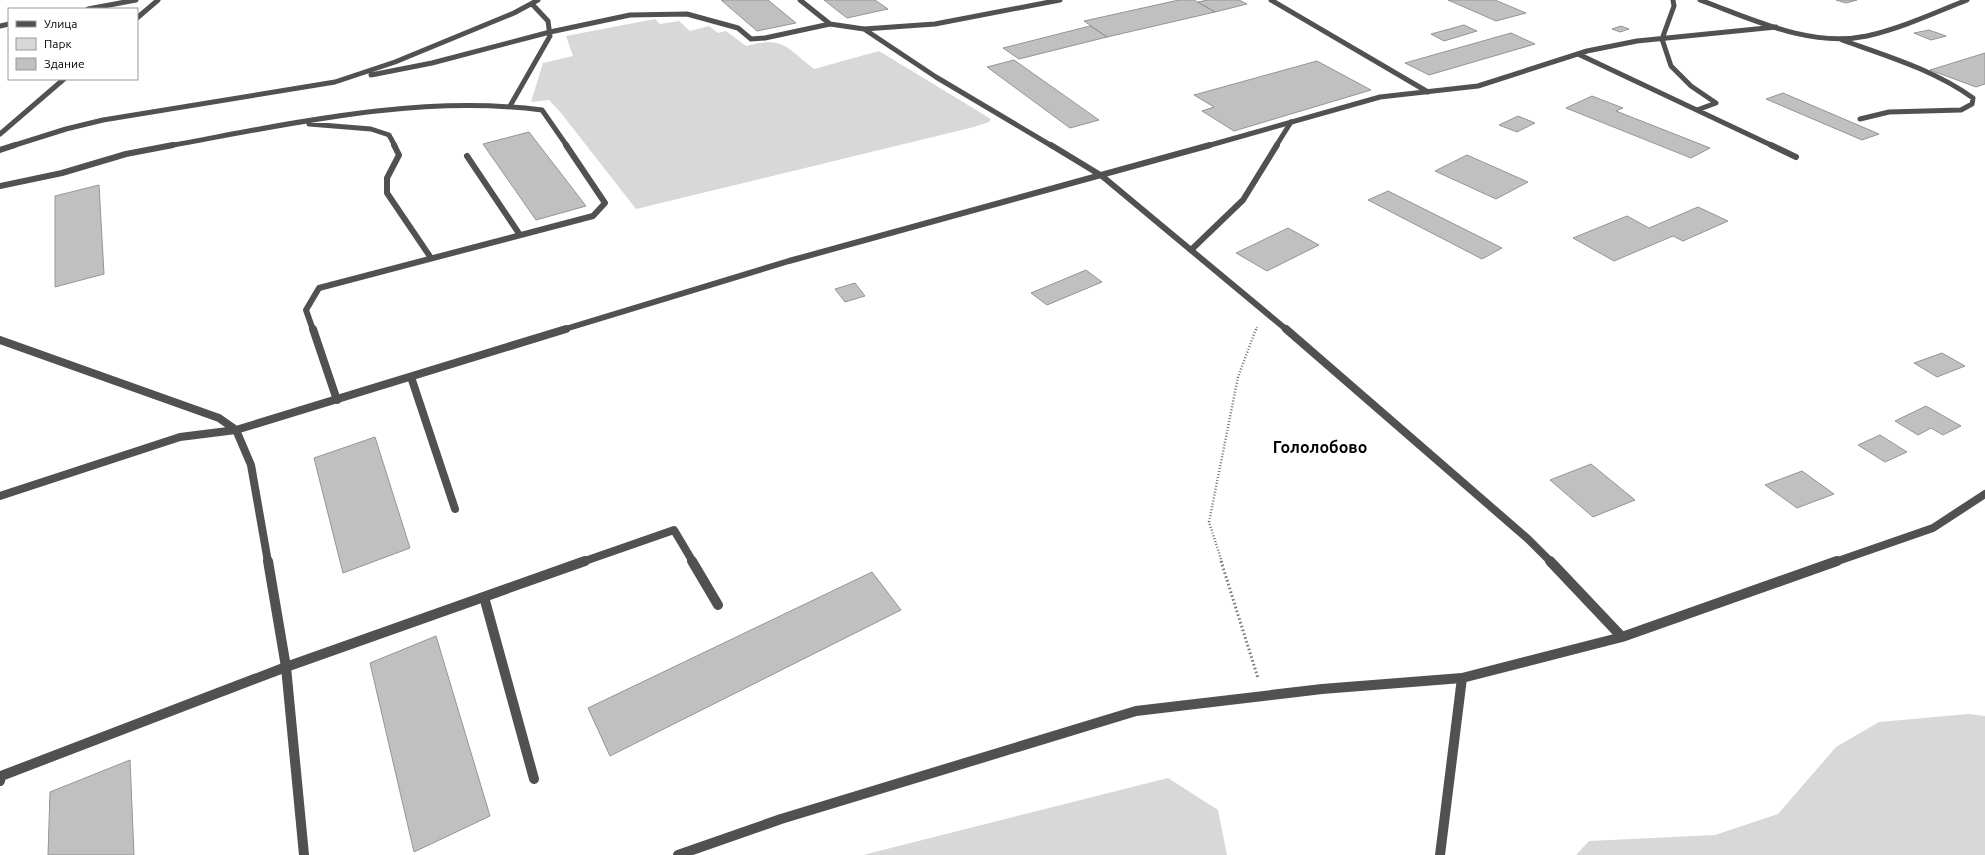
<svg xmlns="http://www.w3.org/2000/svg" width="1985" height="855" viewBox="0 0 1985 855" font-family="Ubuntu,sans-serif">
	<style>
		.green { fill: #d8d8d8 }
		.building { fill: #c0c0c0; stroke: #959595 }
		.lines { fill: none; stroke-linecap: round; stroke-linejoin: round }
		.path-far2 { stroke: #737373; stroke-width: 2; stroke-dasharray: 1 1.5; stroke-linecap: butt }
		.path-far1 { stroke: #737373; stroke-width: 2.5; stroke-dasharray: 1 2; stroke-linecap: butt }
		.path { stroke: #737373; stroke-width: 3; stroke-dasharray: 1.5 2.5; stroke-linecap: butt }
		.lane-far3 { stroke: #515151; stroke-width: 5 }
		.lane-far2 { stroke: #515151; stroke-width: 6 }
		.lane-far1 { stroke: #515151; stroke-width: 8 }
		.lane { stroke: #515151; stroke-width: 10 }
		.street-far3 { stroke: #515151; stroke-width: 5 }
		.street-far2 { stroke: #515151; stroke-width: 6 }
		.street-far1 { stroke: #515151; stroke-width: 8 }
		.street { stroke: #515151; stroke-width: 10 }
		.labels { text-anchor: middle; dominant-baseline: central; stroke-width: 4; stroke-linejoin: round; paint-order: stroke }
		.quarter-label { font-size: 16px; font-weight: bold; fill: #000; stroke: #fff }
	</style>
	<rect width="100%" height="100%" fill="#fff"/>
	<path class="green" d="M655 19 660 24 679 21 690 31 709 26 718 33 726 31 746 46C783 36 786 47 814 69L879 51 991 119 989 122 974 127 636 209 561 113 549 100 531 102 543 63 573 56 566 36Z
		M1968 714 1985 716V855H1576L1589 841 1715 835 1778 814 1836 747 1879 722Z
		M1168 778 1218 810 1227 855H863Z"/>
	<path class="building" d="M721 0H768L796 23 757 31Z
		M824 0H875L888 9 847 18Z
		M1179 0H1194L1215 12 1107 37 1084 21Z
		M1208 0H1239L1247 4 1215 12 1198 2Z
		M1448 0H1495L1526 13 1496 21Z
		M1836 0H1857L1846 3Z
		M1464 25 1477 31 1444 41 1431 34Z
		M1090 26 1107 37 1019 59 1003 48Z
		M1621 26 1629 29 1620 32 1612 29Z
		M1929 30 1946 36 1931 40 1914 33Z
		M1511 33 1535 44 1429 75 1405 63Z
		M1985 53V84L1976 87 1930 70Z
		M1014 60 1099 120 1070 128 987 67Z
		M1317 61 1371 90 1234 131 1202 111 1214 107 1194 95Z
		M1783 93 1879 134 1862 140 1766 99Z
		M1592 96 1623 108 1616 111 1710 148 1691 158 1566 108Z
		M1518 116 1535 123 1517 132 1499 125Z
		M529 132 586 206 536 220 483 144Z
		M1467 155 1528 182 1496 199 1435 171Z
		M99 185 104 274 55 287V196Z
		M1388 191 1502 248 1482 259 1368 200Z
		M1698 207 1728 221 1683 241 1673 236 1614 261 1573 238 1627 216 1649 228Z
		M1288 228 1319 245 1267 271 1236 253Z
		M1086 270 1102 282 1047 305 1031 293Z
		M855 283 865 296 845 302 835 289Z
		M1942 353 1965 366 1937 377 1914 363Z
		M1926 406 1961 426 1943 435 1931 428 1918 435 1895 421Z
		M1880 435 1907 452 1885 462 1858 445Z
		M375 437 410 548 343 573 314 458Z
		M1591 464 1635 500 1593 517 1550 480Z
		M1802 471 1834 494 1797 508 1765 485Z
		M872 572 901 610 610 756 588 708Z
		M436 636 490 816 414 852 370 663Z
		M130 760 134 855H48L50 792Z"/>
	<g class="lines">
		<path class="path-far2" d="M1256 330 1257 327"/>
		<path class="path-far1" d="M1222 562 1209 522 1238 377 1256 329"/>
		<path class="path" d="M1221 561 1258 678"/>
		<path class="lane-far3" d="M800 0 830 24 864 29 935 24 1060 0
			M1700 0C1752 19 1810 48 1867 36 1902 28 1934 13 1967 0
			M88 9 136 0
			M0 26 9 24
			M864 29 936 77 1052 146
			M1662 39 1671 66 1691 86 1716 103 1697 110
			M1842 40C1887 56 1934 70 1973 98L1972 104 1961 110 1889 112 1860 119
			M1578 54 1773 146
			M371 75 432 63 550 32 630 15 687 14 738 28 751 39 765 38 830 24
			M510 106 550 36 548 21 532 4
			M309 124 371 129 389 135 395 146
			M12 146 66 129 103 120 335 82 395 62 514 13 538 0
			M168 146C290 124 417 94 542 110L567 146
			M1276 146 1291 122"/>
		<path class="lane-far2" d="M394 145 399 155 387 178V193L431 258
			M1051 145 1102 176
			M1771 145 1796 157
			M0 150 15 145
			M467 156 520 235
			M0 186 62 173 126 154 173 145
			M1191 250 1243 200 1277 145
			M313 330 306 310 319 288 593 216 605 203 566 145"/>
		<path class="lane-far1" d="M313 329 337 400
			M411 377 455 509
			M0 496 180 437 236 430
			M582 562 674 530 693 562"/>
		<path class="lane" d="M692 561 718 605
			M484 597 534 779
			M0 781 1 776 286 667 585 561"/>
		<path class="street-far3" d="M1271 0 1428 92
			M137 18 158 0
			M1662 39 1674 6 1673 0
			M0 134 64 79
			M1207 146 1380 97 1478 86 1587 51 1637 41 1776 27"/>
		<path class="street-far2" d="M1102 176 1287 330
			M562 330 789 261 1210 145"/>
		<path class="street-far1" d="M1286 329 1528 539 1551 562
			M0 340 219 418 236 430 251 465 268 562
			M236 430 566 329
			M1835 562 1933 528 1985 494"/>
		<path class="street" d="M268 561 286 667 304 855
			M1550 561 1622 637
			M678 855 781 819 1136 711 1322 689 1462 678
			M1440 855 1462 678 1622 637 1837 561"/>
	</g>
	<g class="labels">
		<g class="quarter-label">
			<text x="1320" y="447">Гололобово</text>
		</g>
	</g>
	<rect x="8" y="8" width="130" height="72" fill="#ffffff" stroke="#999999"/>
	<rect x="16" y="21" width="20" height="6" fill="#515151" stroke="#999999"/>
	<text x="44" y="28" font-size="12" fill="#000000">Улица</text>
	<rect x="16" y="38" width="20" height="12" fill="#d8d8d8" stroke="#999999"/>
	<text x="44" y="48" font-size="12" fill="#000000">Парк</text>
	<rect x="16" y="58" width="20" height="12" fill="#c0c0c0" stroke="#999999"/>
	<text x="44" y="68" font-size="12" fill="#000000">Здание</text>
</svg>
